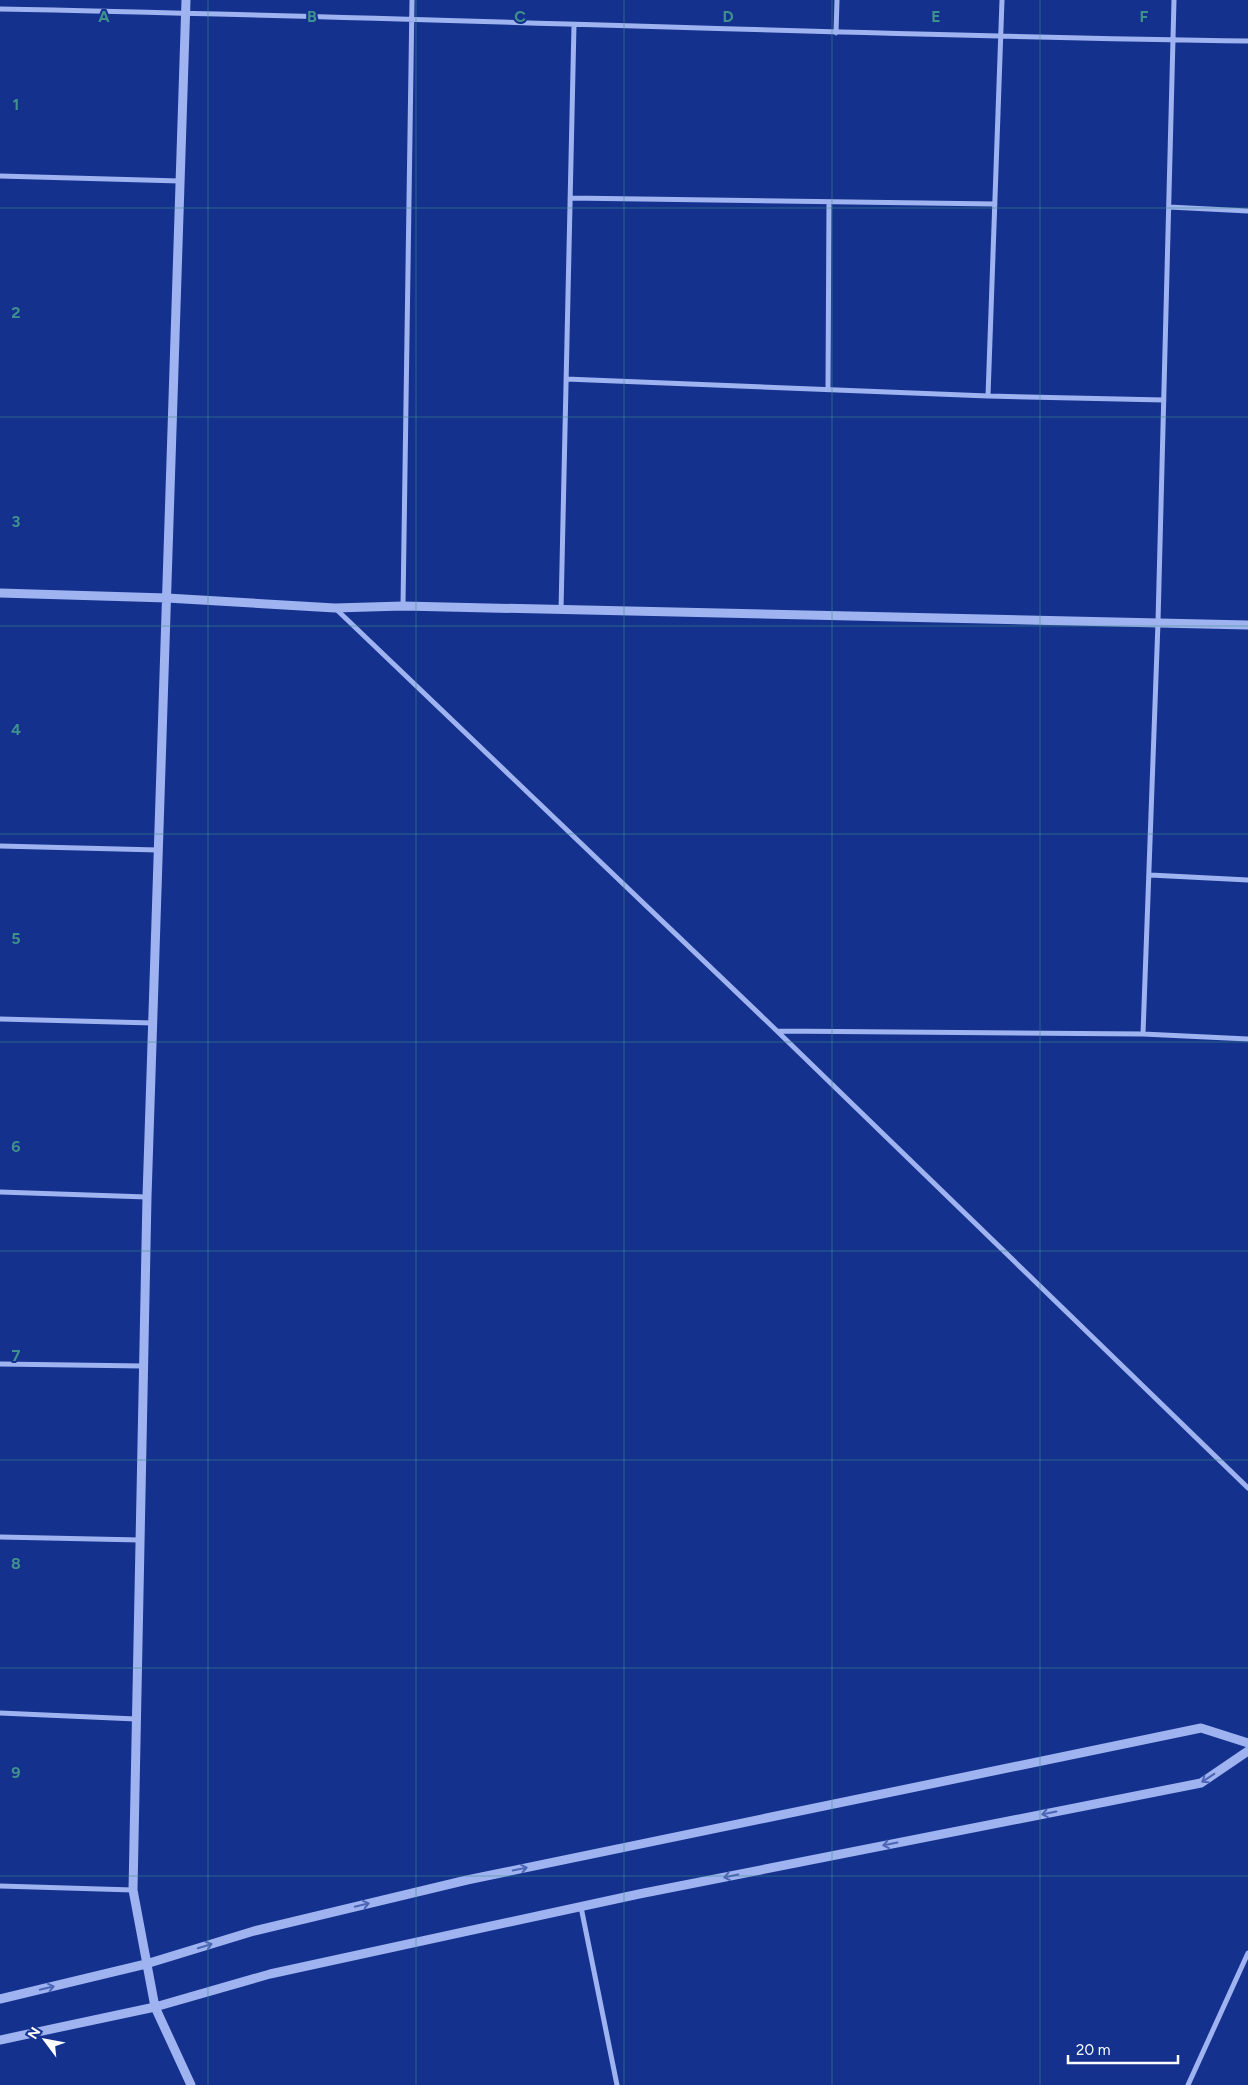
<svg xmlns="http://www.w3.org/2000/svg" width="1248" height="2085" viewBox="0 0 1248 2085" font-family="Figtree,sans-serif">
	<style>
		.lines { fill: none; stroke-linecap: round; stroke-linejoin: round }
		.minor { stroke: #9fb3f0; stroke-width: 5 }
		.tertiary { stroke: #9fb3f0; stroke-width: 9 }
		.oneway { stroke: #4c65b5 }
		.grid { fill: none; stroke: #3f918b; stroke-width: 1; stroke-opacity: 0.55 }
		.grid-label { font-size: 16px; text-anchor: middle; font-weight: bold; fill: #3f918b; stroke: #14318e; stroke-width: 4; stroke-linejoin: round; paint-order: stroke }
	</style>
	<rect width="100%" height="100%" fill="#14318e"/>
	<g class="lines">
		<path class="minor" d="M0 9C416 17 832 35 1248 41
			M836 33 837 0
			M0 176 180 181
			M570 198 995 204
			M1169 207 1248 211
			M566 379 988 396 1164 400
			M828 390 829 202
			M988 396 1002 0
			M403 606 412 0
			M336 609 777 1031 1248 1488
			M561 610 574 25
			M0 846 158 850
			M1150 875 1248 880
			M0 1019 153 1023
			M777 1031 1143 1034 1248 1039
			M1143 1034 1158 622 1174 0
			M0 1192 147 1197
			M0 1364 143 1366
			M0 1537 140 1540
			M0 1713 136 1719
			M0 1886 133 1890
			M581 1907 617 2085
			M1188 2085 1248 1953"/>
		<path class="tertiary" d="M186 0 147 1197 133 1890 155 2007 191 2085
			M0 593 167 598 335 608 403 606 1248 625
			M0 1999 146 1964 254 1931 467 1880 1201 1728 1248 1743
			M0 2040 155 2007 270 1974 639 1894 1201 1783 1248 1751"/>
	</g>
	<defs><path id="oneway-shaft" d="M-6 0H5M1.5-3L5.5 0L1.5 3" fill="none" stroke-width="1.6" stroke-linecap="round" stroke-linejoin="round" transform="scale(1.25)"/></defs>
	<g class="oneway">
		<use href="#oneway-shaft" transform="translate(1208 1778) rotate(147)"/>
		<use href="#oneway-shaft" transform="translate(1049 1813) rotate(169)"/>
		<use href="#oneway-shaft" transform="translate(890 1844) rotate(169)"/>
		<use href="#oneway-shaft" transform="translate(520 1869) rotate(-12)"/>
		<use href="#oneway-shaft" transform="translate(731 1876) rotate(169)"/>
		<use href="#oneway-shaft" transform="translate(362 1905) rotate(-13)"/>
		<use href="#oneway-shaft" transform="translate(205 1946) rotate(-17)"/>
		<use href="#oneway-shaft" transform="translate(47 1988) rotate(-13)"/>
	</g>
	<path class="grid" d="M208 0V2085M416 0V2085M624 0V2085M832 0V2085M1040 0V2085M0 208H1248M0 417H1248M0 626H1248M0 834H1248M0 1042H1248M0 1251H1248M0 1460H1248M0 1668H1248M0 1876H1248"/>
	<g class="grid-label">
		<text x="104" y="22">A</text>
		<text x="312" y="22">B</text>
		<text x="520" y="22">C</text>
		<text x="728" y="22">D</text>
		<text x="936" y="22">E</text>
		<text x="1144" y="22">F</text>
		<text x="16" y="110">1</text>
		<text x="16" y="318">2</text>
		<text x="16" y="527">3</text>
		<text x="16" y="735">4</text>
		<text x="16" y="944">5</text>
		<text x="16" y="1152">6</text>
		<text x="16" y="1361">7</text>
		<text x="16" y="1569">8</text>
		<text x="16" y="1778">9</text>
	</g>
	<g transform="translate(45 2040) rotate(302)" stroke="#14318e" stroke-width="4" paint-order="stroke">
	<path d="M0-4L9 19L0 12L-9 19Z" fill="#ffffff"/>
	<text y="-8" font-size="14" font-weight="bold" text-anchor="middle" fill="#ffffff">N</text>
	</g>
	<path d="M1068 2055v8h110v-8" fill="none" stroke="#ffffff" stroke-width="2.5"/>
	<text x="1076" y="2055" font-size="15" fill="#ffffff" stroke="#14318e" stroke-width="4" paint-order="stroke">20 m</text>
</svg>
